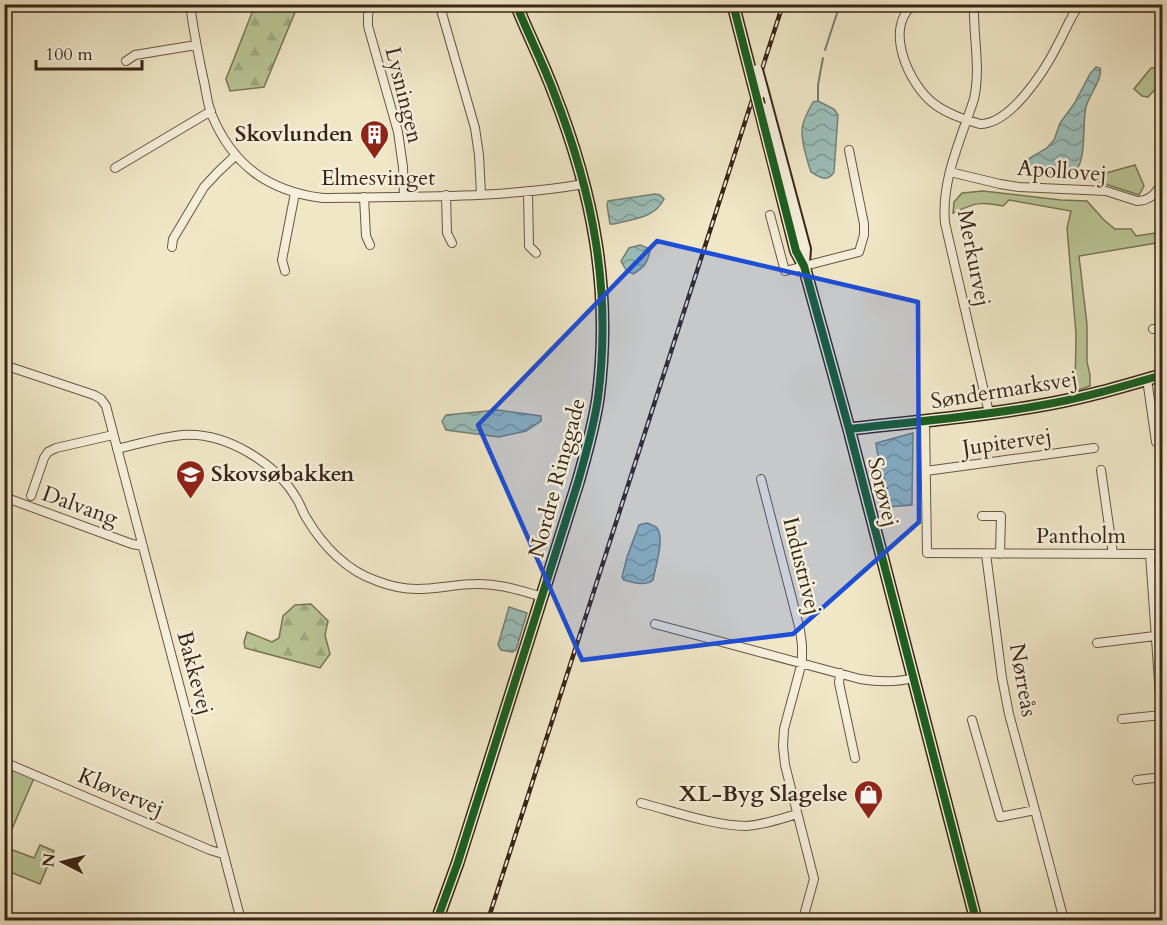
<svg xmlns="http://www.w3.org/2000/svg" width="1167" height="925" viewBox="0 0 1167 925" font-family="Cardo,serif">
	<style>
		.grass { fill: #b9c596; stroke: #797556; stroke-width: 1.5 }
		.forest { fill: url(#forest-firs); stroke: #797556; stroke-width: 1.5 }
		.water { fill: url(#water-waves); stroke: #748178; stroke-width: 1.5 }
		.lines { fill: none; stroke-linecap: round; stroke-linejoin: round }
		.stream { stroke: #748178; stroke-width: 2 }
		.street-casing { stroke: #675642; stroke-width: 10 }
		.secondary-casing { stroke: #392516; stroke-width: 14 }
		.street { stroke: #f5efdb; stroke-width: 8 }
		.secondary { stroke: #f5efdb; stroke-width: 10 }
		.rail-casing { stroke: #392516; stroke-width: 4.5 }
		.rail { stroke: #f5efdb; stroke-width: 2; stroke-dasharray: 7; stroke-linecap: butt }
		.secondary-bridge-casing { stroke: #392516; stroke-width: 14; stroke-linecap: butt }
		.secondary-bridge { stroke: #f5efdb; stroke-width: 10 }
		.cycleway-casing { stroke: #f5efdb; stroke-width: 11 }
		.cycleway { stroke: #1b5e20; stroke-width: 8 }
		.marked { fill: #1d4ed8; fill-opacity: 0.2; stroke: #1d4ed8; stroke-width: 4.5; stroke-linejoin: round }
		.labels { text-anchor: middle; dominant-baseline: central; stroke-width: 5; stroke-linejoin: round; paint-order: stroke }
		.street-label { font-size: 22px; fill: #392516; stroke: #f5efdb }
		.poi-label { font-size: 22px; font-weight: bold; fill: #392516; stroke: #f5efdb; text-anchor: end }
	</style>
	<defs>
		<pattern id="forest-firs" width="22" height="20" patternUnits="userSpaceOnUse" patternTransform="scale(1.5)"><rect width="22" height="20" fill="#b9c596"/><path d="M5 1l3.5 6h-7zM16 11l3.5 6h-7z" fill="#a0a981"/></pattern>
		<pattern id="water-waves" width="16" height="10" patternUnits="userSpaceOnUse" patternTransform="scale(1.5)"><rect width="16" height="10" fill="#9bbfba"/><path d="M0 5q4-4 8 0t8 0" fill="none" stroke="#7f9b96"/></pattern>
	</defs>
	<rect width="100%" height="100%" fill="#f0e7c7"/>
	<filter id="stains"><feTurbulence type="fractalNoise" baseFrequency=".00333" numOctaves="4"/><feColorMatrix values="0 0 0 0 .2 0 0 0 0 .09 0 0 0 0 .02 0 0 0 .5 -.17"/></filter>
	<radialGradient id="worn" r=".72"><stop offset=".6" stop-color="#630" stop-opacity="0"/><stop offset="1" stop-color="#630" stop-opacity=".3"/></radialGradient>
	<path class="grass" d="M1151 68H1159L1162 71V82L1148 97 1142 96 1134 89Z
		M1135 165 1144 186 1139 195 1099 182V175Z
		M983 191 1061 200 1087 201 1104 220 1115 229H1131L1136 236 1162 232V242L1079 256 1087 325V362L1090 375V386L1075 391 1076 334 1067 228 1071 211 1009 200 1003 206C981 201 974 203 953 213L954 202 962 193Z
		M5 767 34 778 5 845Z
		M40 845 54 851 40 884 5 870V847L34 858Z"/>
	<path class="forest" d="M255 5H298L264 87 230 91 226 79Z
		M311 604 328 621 325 635 330 654 320 668 245 648 244 642 247 632 272 642 279 638 283 616 295 605Z"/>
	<path class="water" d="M1096 67 1100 68C1103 79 1089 95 1086 107 1082 123 1087 161 1075 171 1071 174 1066 173 1061 174 1048 174 1037 173 1024 170L1021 166 1023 162 1047 148 1054 140 1060 123 1074 104 1090 74Z
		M818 101 834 109 838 115 834 172C828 183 819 177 811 172 807 160 799 136 803 124 805 117 809 109 813 102Z
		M655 194 660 195 664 199C655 218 633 219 614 224H610L607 205 608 201Z
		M640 245 648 248 650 251C648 263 643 268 633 274L626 270 621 261 629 248Z
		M498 410 541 416V421L526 431 499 437 446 430 442 421 446 415Z
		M913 433 912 505 889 507C889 486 878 465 876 443Z
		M647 523C649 524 654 526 656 527 666 536 655 568 653 580 645 587 633 582 624 580L622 577 627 557 639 525Z
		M509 607 527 613 516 650 512 652 501 650 498 645Z"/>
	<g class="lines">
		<path class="stream" d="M825 50 840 4
			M818 101V85L823 58"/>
		<defs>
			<path id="street" d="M190 4C193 29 198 53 203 77 206 89 207 102 211 113 232 165 268 191 323 198 409 196 498 199 584 184
				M371 4 368 15V26L398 132 403 167 404 196
				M438 4 441 10 475 128 479 155 481 194
				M914 4C883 28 909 84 933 103 947 114 964 119 980 124 1011 124 1045 70 1057 46 1065 32 1070 17 1080 4
				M974 4C973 37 981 67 974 99 961 139 941 180 945 223L989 413
				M126 61 135 55 196 45
				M115 168 211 111
				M950 172 1000 184 1019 187 1106 191 1137 201C1150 201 1156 193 1162 183
				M528 191 529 246 536 253
				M446 195 447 233 452 243
				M364 197 366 236 370 245
				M770 215 785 271 859 252 864 235V224L849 150
				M172 247 173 239 204 187 218 172 236 155
				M285 271 282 260 295 193
				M1153 329H1162
				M4 365 94 395 101 399 106 406 241 920
				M1147 379 1156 442
				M925 420 927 553 1162 554
				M117 449C138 444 161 437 183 435 226 432 276 463 297 499 301 506 303 513 307 519 323 546 347 571 377 581 390 586 405 589 417 589 437 589 457 584 476 584 499 583 521 591 543 597
				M1101 470 1113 554
				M926 471 1094 448
				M761 479 800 630 802 645V662L784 729 783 746 785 765 814 879 803 919
				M31 496 44 458 48 452 56 448 113 435
				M4 497 132 544 143 546
				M982 516H1001L1000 554
				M986 554 1002 678 1009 714 1035 810 1064 920
				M1150 554 1162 724
				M655 624 860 679C878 682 895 683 913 678
				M1097 643 1155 636
				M840 673 839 683 855 758
				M1122 719 1162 715
				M972 720 1000 817 1035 810
				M4 762 210 850 223 854
				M1137 780 1162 777
				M641 803C673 811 714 826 746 826 764 825 780 819 797 814"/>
			<path id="secondary" d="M733 4 753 82
				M763 92 805 249 804 263
				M759 105 796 251 804 266 849 429 976 920
				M849 429C911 422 975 417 1037 406 1080 399 1121 387 1162 375
				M437 920 458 862 578 482C586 454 594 426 598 398 612 290 593 193 554 93 543 63 528 34 516 4"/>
		</defs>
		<use href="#street" class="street-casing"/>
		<use href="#secondary" class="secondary-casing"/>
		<use href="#street" class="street"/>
		<use href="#secondary" class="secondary"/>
		<defs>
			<path id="rail" d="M488 920 783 4"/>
		</defs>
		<use href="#rail" class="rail-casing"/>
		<use href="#rail" class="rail"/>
		<defs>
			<path id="secondary-bridge" d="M757 70 763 92
				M753 82 759 105"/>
		</defs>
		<use href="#secondary-bridge" class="secondary-bridge-casing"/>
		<use href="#secondary-bridge" class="secondary-bridge"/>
		<defs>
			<path id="cycleway" d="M733 4 796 251 804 266 849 429 976 920
				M849 429C911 422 975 417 1037 406 1080 399 1121 387 1162 375
				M437 920 458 862 578 482C586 454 594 426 598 398 612 290 593 193 554 93 543 63 528 34 516 4"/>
		</defs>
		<use href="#cycleway" class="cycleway-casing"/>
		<use href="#cycleway" class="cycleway"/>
	</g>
	<path class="marked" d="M657 241 918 302 919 522 793 634 582 660 478 425Z"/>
	<defs>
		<symbol id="building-pin" viewBox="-11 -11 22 30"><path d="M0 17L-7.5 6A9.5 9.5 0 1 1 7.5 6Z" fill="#8f2418" stroke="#f5efdb"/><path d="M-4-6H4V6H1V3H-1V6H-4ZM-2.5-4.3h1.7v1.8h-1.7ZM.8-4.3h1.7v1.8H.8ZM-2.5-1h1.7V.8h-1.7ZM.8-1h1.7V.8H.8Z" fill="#fff"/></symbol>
		<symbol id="school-pin" viewBox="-11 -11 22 30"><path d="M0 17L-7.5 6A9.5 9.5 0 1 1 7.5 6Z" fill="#8f2418" stroke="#f5efdb"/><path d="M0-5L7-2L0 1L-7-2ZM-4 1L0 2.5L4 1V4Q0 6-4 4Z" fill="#fff"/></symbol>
		<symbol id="shop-pin" viewBox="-11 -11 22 30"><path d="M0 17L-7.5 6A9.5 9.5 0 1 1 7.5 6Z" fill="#8f2418" stroke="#f5efdb"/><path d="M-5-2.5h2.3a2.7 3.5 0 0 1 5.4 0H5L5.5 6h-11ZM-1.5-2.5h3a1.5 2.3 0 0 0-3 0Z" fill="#fff"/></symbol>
	</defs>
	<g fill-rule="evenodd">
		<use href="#building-pin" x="358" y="118" width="33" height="45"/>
		<use href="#school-pin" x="174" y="458" width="33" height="45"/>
		<use href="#shop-pin" x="852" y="778" width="33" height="45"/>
	</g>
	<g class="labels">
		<g class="street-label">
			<text transform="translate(404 95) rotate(76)">Lysningen</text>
			<text transform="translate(1062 171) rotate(4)">Apollovej</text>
			<text x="378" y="178">Elmesvinget</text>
			<text transform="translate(974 258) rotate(79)">Merkurvej</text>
			<text transform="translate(1004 390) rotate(-9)">Søndermarksvej</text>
			<text transform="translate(1007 442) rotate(-8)">Jupitervej</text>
			<text transform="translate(557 478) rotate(-75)">Nordre Ringgade</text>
			<text transform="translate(883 492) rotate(76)">Sorøvej</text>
			<text transform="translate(80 506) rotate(20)">Dalvang</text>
			<text x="1081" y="536">Pantholm</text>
			<text transform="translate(802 566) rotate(76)">Industrivej</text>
			<text transform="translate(195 673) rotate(75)">Bakkevej</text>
			<text transform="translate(1023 680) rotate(80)">Nørreås</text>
			<text transform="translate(121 792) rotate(23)">Kløvervej</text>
		</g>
		<g class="poi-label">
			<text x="353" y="134">Skovlunden</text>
			<text x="211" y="474" text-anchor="start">Skovsøbakken</text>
			<text x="848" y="794">XL-Byg Slagelse</text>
		</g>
	</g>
	<rect width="1167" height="925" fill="none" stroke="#f0e7c7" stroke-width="24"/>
	<rect x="6" y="6" width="1155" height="913" fill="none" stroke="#392516" stroke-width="3"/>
	<rect x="12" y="12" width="1143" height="901" fill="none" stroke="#392516" stroke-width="1.5"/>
	<g transform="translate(63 862) rotate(277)" stroke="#f5efdb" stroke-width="4.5" paint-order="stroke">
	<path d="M0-4.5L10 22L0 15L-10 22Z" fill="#392516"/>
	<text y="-9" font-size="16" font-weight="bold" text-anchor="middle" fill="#392516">N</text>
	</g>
	<path d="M36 60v9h106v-9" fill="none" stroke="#392516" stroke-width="3"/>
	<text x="45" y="60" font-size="18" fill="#392516" stroke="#f5efdb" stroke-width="4.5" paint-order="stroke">100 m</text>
	<rect width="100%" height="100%" filter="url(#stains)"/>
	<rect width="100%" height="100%" fill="url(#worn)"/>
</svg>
